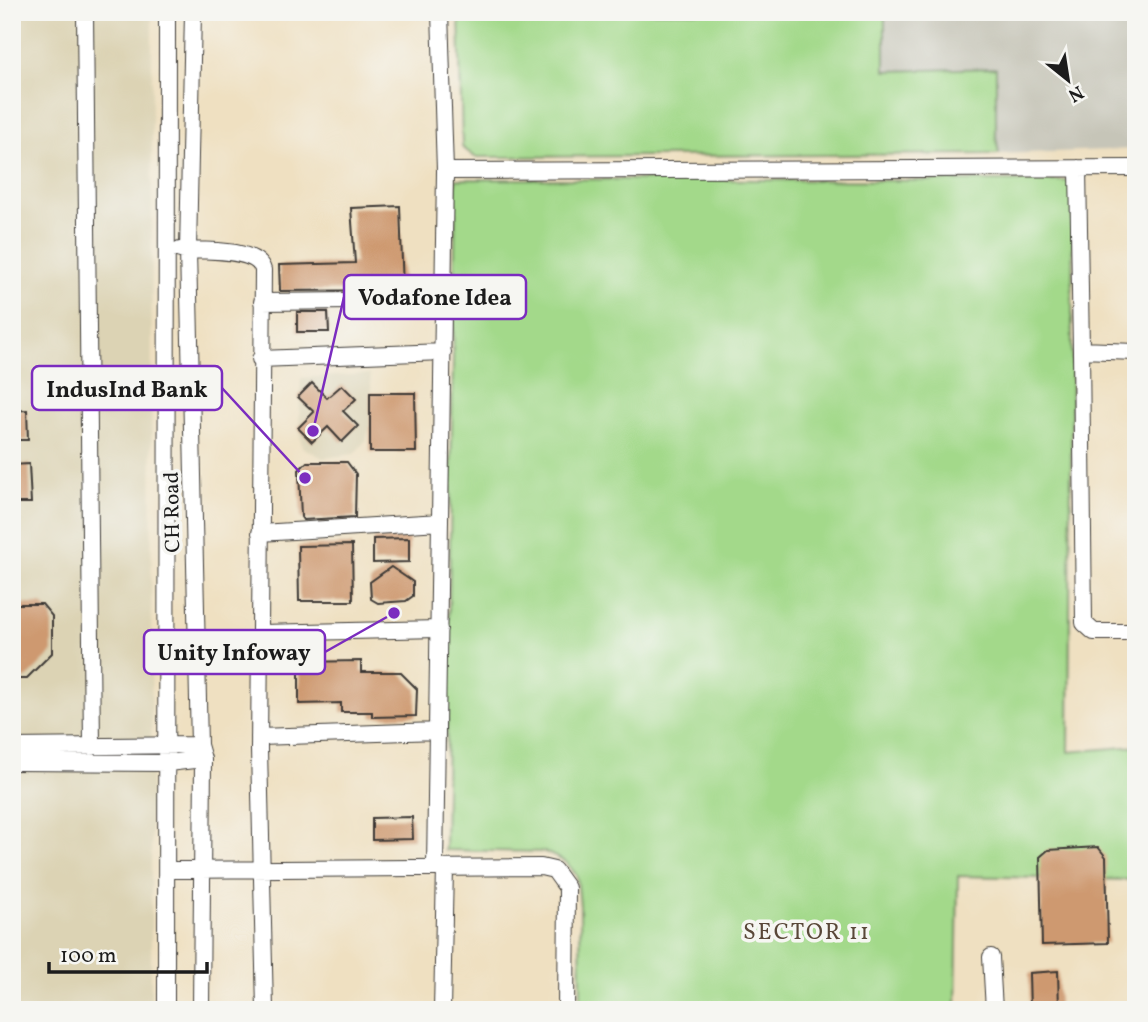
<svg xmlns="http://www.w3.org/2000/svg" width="1148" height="1022" viewBox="0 0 1148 1022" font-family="Vollkorn,serif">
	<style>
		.built { fill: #dcd3b4 }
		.industrial { fill: #c6c5b8 }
		.green { fill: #a3d98a; stroke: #607a53; stroke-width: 2 }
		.building { fill: #ce9970 }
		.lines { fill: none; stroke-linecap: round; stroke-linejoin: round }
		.minor-casing { stroke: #3c3935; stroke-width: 18 }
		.minor { stroke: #fff; stroke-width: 16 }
		.labels { text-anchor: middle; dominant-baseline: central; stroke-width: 7; stroke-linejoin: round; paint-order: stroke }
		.street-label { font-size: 21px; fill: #1c1c1c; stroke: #f6f6f2 }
		.neighbourhood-label { font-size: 23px; letter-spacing: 2px; fill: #5a4839; stroke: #f6f6f2 }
		.leader { fill: none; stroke: #7b2cbf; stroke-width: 2.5 }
		.callout-dot { fill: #7b2cbf; stroke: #f6f6f2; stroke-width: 2.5 }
		.callout { fill: #f6f6f2; stroke: #7b2cbf; stroke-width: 2.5 }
		.callout-label { font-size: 23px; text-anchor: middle; font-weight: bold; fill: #1c1c1c }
	</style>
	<rect width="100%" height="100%" fill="#f6f6f2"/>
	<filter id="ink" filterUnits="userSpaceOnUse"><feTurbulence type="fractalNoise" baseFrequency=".0143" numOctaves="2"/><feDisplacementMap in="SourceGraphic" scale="14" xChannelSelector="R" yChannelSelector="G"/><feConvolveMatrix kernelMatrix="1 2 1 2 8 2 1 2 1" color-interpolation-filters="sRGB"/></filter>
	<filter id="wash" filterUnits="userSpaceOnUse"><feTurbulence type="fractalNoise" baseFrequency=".00686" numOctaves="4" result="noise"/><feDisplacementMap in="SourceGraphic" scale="28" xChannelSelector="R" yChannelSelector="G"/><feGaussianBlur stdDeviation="1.57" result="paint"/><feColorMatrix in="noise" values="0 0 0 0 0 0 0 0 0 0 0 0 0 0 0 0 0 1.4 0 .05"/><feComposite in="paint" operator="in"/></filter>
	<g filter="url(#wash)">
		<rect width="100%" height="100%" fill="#efe0c1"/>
		<path class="built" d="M12 12H152L151 1010H12Z
			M370 374 373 406 370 426 366 440 354 454 323 458 302 447 299 428 301 378Z"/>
		<path class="industrial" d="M885 12H1136V149L999 154 996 137V68L884 71Z"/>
		<path class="green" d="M459 12H885V71L996 68V137L999 154 475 157 462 147Z
			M456 179 1073 181 1069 752 1136 746V880L958 876 956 1010H581L580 906 577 876 566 862 545 852 445 850Z"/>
		<g id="blocks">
			<path class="building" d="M400 206 403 290 280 291 279 265 355 263 351 208Z
				M297 312H328L329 332H297Z
				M312 383 327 398 342 385 356 399 343 411 358 426 342 442 328 427 312 442 298 428 314 412 298 397Z
				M370 393H415L416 452H370Z
				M27 410 28 440H12V411Z
				M307 462H347L356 474 355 517 303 520 301 517 299 470Z
				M29 464 31 503H12V465Z
				M409 538V562L373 563V539Z
				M352 545 353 601H299L298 546Z
				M391 567 413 582V596L406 601 378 603 371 599 370 582Z
				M12 604H42L52 616V653L26 679H12Z
				M361 661V672H400L417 689 416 716 372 717V712H341V703L299 704V662Z
				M412 817 413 839 372 840V818Z
				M1098 847 1106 857 1108 943 1042 945 1040 857 1048 850Z
				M1058 971 1059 1010H1030L1029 973Z"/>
		</g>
	</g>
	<g filter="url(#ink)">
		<use href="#blocks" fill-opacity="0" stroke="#3c3935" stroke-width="2"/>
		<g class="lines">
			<defs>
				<path id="minor" d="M85 12 92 747
					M193 12 188 250 199 745 203 759 201 1010
					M440 12 445 171 1136 168
					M1078 168 1081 350 1136 352
					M180 250C200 251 257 247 263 270L259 749 265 1010
					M262 302 443 300
					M1081 350 1084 623 1094 632H1136
					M260 359 443 352
					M260 533 440 522
					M260 633 439 629
					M259 737 437 731
					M12 747 199 745
					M12 762 168 763 203 759
					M435 868 445 171
					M167 870 541 867 554 870 567 888 566 1010
					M991 957 994 1010
					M166 1010 167 12
					M442 1010 445 868"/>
			</defs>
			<use href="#minor" class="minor-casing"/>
			<use href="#minor" class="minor"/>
		</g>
	</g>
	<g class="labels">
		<g class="street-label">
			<text transform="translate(173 512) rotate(-91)">CH Road</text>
		</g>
		<g class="neighbourhood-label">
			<text x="807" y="933">SECTOR 11</text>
		</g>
	</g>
	<path class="leader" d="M313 431L344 297M305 478L222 388M394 613L325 652"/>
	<g class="callout-dot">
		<circle cx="313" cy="431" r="7"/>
		<circle cx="305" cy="478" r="7"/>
		<circle cx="394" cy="613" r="7"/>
	</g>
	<g class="callout">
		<rect x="344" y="275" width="182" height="44" rx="7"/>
		<rect x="32" y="366" width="190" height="44" rx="7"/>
		<rect x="144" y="630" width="181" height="44" rx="7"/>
	</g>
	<g class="callout-label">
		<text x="435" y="305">Vodafone Idea</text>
		<text x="127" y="397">IndusInd Bank</text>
		<text x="234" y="660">Unity Infoway</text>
	</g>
	<rect width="1148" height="1022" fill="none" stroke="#f6f6f2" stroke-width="42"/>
	<g transform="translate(1068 80) rotate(150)" stroke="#f6f6f2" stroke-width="5" paint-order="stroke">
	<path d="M0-5L12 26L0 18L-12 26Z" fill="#1c1c1c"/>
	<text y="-10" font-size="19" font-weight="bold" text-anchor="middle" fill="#1c1c1c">N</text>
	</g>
	<path d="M49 962v10h158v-10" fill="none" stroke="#1c1c1c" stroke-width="3.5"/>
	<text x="60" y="962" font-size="21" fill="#1c1c1c" stroke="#f6f6f2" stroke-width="5" paint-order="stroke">100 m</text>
</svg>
